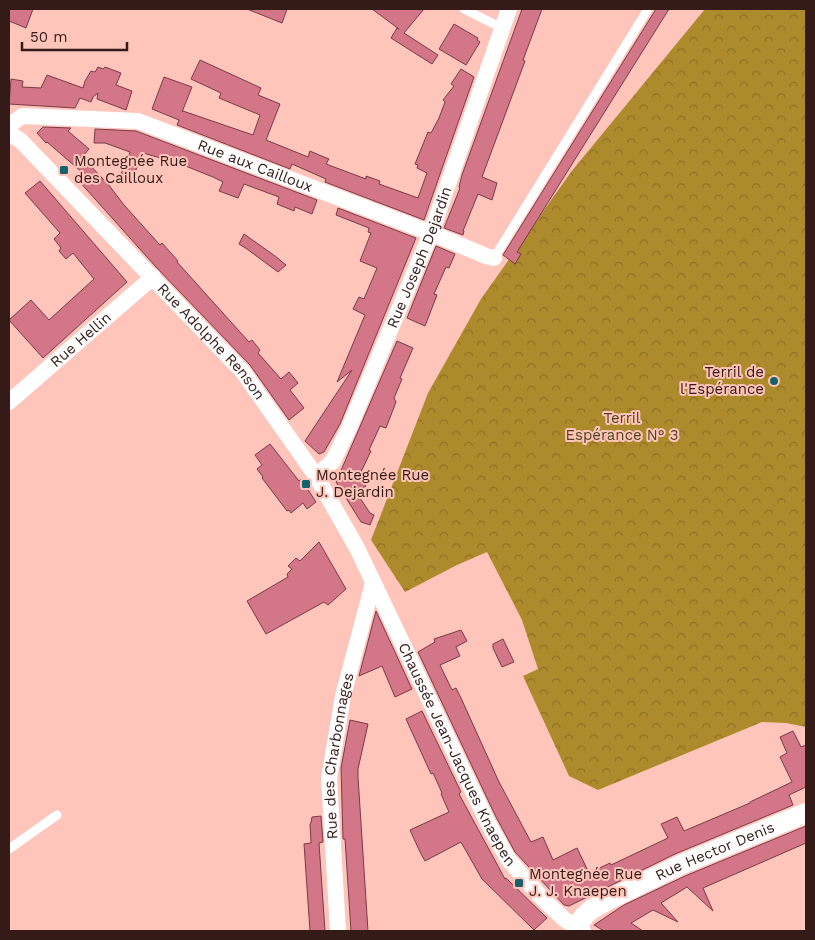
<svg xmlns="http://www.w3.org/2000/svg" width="815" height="940" viewBox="0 0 815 940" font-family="'Work Sans',sans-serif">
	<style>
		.forest { fill: url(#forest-crowns) }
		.building { fill: #d37688; stroke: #783b47 }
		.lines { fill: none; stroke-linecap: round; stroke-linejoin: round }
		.service { stroke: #fff; stroke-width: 9 }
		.minor { stroke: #fff; stroke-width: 16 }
		.tertiary { stroke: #fff; stroke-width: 20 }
		.poi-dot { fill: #14626c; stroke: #ffc4ba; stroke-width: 2 }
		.labels { text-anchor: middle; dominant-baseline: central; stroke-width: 4; stroke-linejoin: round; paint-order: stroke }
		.poi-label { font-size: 15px; fill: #351b17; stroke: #ffc4ba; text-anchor: start }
		.street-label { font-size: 15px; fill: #351b17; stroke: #ffc4ba }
		.park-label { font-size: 15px; fill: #52431d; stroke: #ffc4ba }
	</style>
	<defs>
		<pattern id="forest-crowns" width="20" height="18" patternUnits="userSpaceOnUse" patternTransform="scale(1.25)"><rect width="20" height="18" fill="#ad8b2c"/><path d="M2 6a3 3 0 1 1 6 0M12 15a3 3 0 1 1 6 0" fill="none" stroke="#8e7125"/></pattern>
	</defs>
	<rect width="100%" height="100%" fill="#ffc4ba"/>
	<path class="forest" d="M705 9H806V727L786 723 762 722 598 790 569 776 523 676 538 669 522 620 487 552 457 565 405 592 371 540 428 393 481 299 571 172Z"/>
	<path class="building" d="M9 9H33L26 28 9 21Z
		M247 9H287L282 23Z
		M372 9H424L404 33 438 55 432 64 391 38 397 28 399 29Z
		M522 9H542L523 60 525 61 482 177 497 183 492 200 478 194 463 231H464L463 235 444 228 460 188 459 187 462 175Z
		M656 9H669L517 252 521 254 515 264 503 255Z
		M454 24 478 38 477 40 480 42 466 65 439 49Z
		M200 60 261 88 258 95 280 104 266 140 308 157 310 151 319 155 329 159 326 164 366 179V176L380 181 379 184 418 198 427 173 417 168 418 165 415 164 428 132 431 133 439 118 445 102 443 100 454 86 451 84 461 69 474 77 424 220 325 182 326 179 292 164 290 169 177 125 179 120 152 109 164 77 192 87 182 112 183 111 253 135 260 115 219 98 221 93 191 79Z
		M98 67 103 69 105 67 121 73 116 85 132 91 126 110 97 99 98 93 93 97 91 102 80 98 75 108 9 104 11 79 23 81 22 87 41 88 47 75 83 88 85 81 91 71 95 72Z
		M43 127 71 128 68 131 89 149 82 157 108 184 124 205 160 245 162 243 178 261 177 262 249 342 252 340 260 350 258 353 281 379 289 372 298 383 290 390 304 408 289 420 250 365 156 267 78 180 84 174 47 142 46 143 37 133Z
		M95 129 136 131 317 200 312 214 295 207 294 211 277 204 279 197 244 184 238 198 219 191 223 182 213 177 178 163 143 153 132 179 121 174 130 152 105 143H94Z
		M40 181 127 282 43 358 9 320 31 300 49 320 94 279 73 253 66 259 59 251 61 248 54 239 60 233 25 193Z
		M338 208 416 238 340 424 324 452 319 454 305 441 352 370 337 382 365 315 353 309 359 297 364 299 377 268 360 261 371 233 368 232 369 228 336 215Z
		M244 234 275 256 286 265 278 272 247 249 239 244Z
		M436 246 455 254 449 268 446 267 434 294 437 295 425 326 407 318Z
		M397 341 413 348 400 378 402 379 394 398 396 402 386 428 380 426 369 450 371 451 359 476 366 486 359 490 361 493 358 495 370 513 374 515 370 525 361 522 336 482Z
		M270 444 299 481 301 479 316 502 307 509 303 503 291 513 289 510 287 511 262 478 263 477 257 469 262 465 255 455Z
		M319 542 346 589 328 605 324 602 266 634 247 601 288 577 287 574 292 569 288 566 296 558 300 561Z
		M376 611 412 689 395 697 382 666 359 676Z
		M461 630 467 641 456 647 460 656 440 665 452 690 456 688 461 698 499 782 531 842 543 837 553 860 577 848 589 873 610 863 611 865 668 838 661 824 677 817 684 831 750 803V802L792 782 780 757 787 753 780 737 793 731 801 747 806 745V787L789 795 793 805 675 854 569 906 564 905 515 852 496 817 418 652 435 642 434 639Z
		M503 639 514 662 502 667 493 648V644Z
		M422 711 461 792 459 794 505 879 506 878 547 918 534 930 482 879 461 842 425 861 420 852 410 830 449 812 441 794 442 793 438 784 433 773 431 774 406 719Z
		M350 720 368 724 358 769V777L368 931H351L345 839H343L341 768Z
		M321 816 323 842 319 843 325 931H310L304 844 311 843 310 824 311 823 312 817Z
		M806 826V843L703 888 713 911 687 887 661 903 678 922 653 910 631 923 643 931H604L594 925 624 905 685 876Z"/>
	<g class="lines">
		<path class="service" d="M464 9 502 28
			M494 258 648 9
			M9 849 57 815"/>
		<g class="minor">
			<path id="s1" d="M9 126 22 116 138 121 431 233 486 256 494 258"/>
			<path id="s2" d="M9 133 21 141 243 372 316 476 357 548 488 823 508 859 543 899 564 919 583 931"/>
			<path id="s3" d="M9 402 153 277"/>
			<path id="s4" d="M316 476 333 461 349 428 431 233 509 9"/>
			<path id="s5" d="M338 931 329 778 343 696 373 583"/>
		</g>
		<path class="tertiary" id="s6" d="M575 931 584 916 592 909 610 899 680 865 806 813"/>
	</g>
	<g class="poi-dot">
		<rect x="59" y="165" width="10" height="10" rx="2.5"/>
		<circle cx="774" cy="381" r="5"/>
		<rect x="301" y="479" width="10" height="10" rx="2.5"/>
		<rect x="514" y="878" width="10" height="10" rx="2.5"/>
	</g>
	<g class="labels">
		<g class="poi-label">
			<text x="74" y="161">Montegnée Rue<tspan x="74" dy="17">des Cailloux</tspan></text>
			<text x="764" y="372" text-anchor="end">Terril de<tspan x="764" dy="17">l'Espérance</tspan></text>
			<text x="316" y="475">Montegnée Rue<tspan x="316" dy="17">J. Dejardin</tspan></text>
			<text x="529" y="874">Montegnée Rue<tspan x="529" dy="17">J. J. Knaepen</tspan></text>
		</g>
		<g class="street-label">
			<text stroke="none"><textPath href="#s1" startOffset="258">Rue aux Cailloux</textPath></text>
			<text stroke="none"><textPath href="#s4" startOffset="244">Rue Joseph Dejardin</textPath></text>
			<text stroke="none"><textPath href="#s3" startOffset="95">Rue Hellin</textPath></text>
			<text stroke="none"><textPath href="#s2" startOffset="291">Rue Adolphe Renson</textPath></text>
			<text stroke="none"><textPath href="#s2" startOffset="774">Chaussée Jean-Jacques Knaepen</textPath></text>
			<text stroke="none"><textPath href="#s5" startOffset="176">Rue des Charbonnages</textPath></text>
			<text stroke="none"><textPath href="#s6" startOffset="164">Rue Hector Denis</textPath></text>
		</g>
		<g class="park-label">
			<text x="622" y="418">Terril<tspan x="622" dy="17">Espérance N° 3</tspan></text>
		</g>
	</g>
	<rect width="815" height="940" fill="none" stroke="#351b17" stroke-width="20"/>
	<path d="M22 42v8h105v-8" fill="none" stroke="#351b17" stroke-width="2.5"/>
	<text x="30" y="42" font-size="15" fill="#351b17" stroke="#ffc4ba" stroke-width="4" paint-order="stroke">50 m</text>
</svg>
